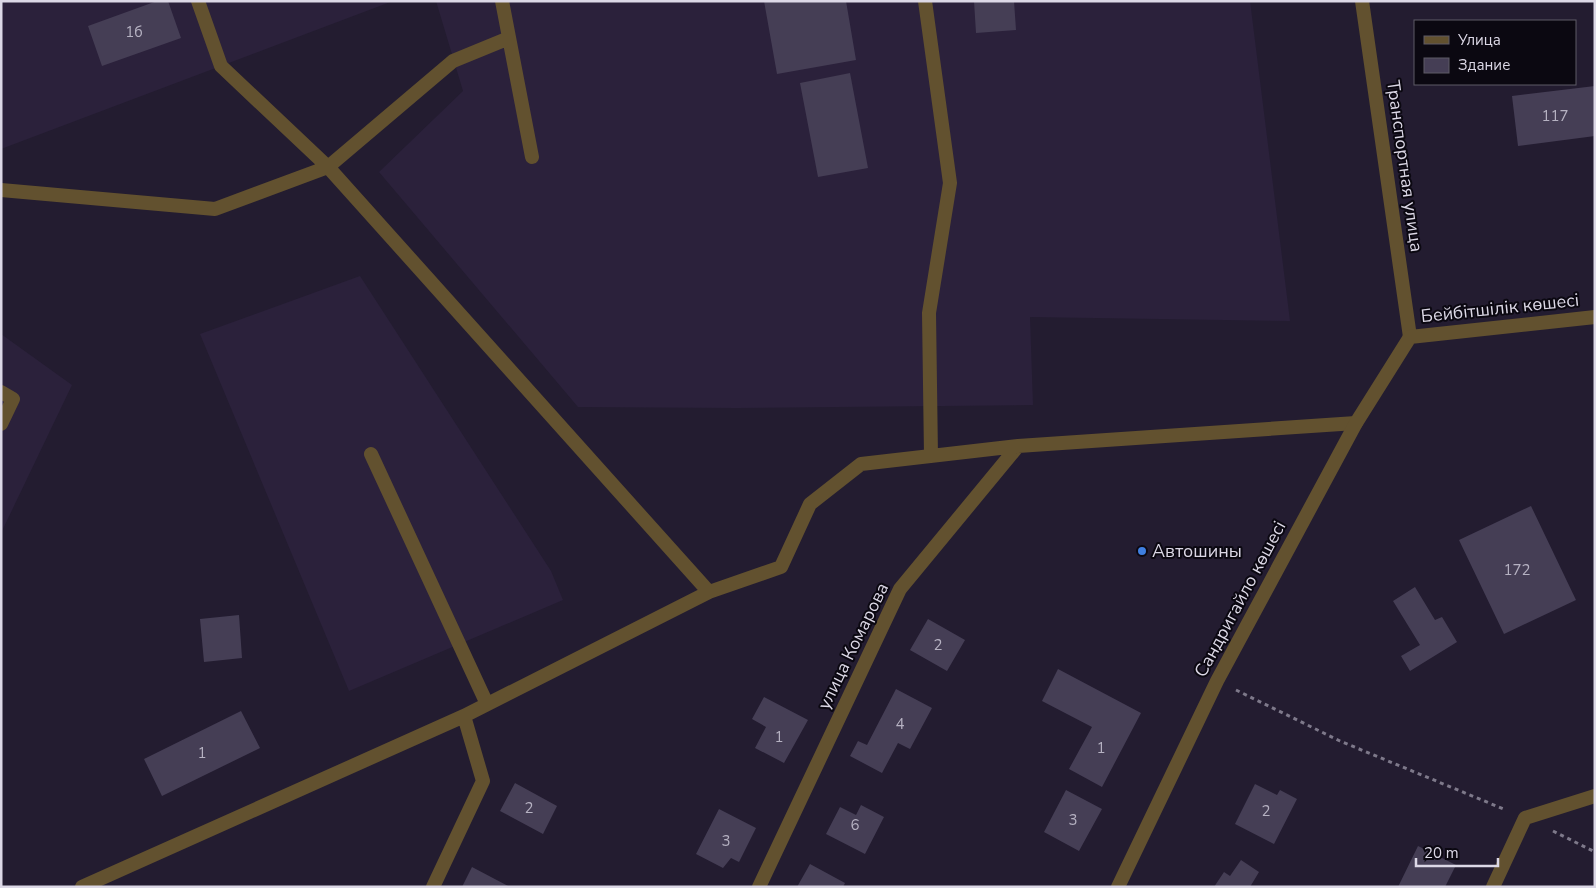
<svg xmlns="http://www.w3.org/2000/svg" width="1596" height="888" viewBox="0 0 1596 888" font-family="'Nunito Sans',sans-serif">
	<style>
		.built { fill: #2b213b }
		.building { fill: #453e55 }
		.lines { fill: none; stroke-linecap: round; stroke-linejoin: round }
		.path { stroke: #7e798a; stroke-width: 3; stroke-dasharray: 4 4; stroke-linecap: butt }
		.service { stroke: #62512f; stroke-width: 14 }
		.minor { stroke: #62512f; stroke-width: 14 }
		.tertiary { stroke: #62512f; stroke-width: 14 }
		.shop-dot { fill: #3f7fe0; stroke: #0b0811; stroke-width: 2 }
		.labels { text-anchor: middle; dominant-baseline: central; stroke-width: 4; stroke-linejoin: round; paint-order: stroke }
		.number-label { font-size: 15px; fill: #b6b2c2 }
		.street-label { font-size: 18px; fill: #dcd8e6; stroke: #0b0811 }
		.poi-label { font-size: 18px; fill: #dcd8e6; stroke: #0b0811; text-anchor: start }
	</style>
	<rect width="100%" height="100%" fill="#231c30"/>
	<path class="built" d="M1 1H393L1 149Z
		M436 1H1250L1290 321 1030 317 1033 405 737 408 578 407 379 172 463 91Z
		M360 276 551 571 563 600 349 691 200 334Z
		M1 334 72 385 1 533Z"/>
	<path class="building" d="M157 1H168L181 38 102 66 88 26Z
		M764 1H846L856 60 777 74Z
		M974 1H1014L1016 30 976 33Z
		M850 73 868 168 818 177 800 83Z
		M1595 86V136L1518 146 1512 96Z
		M1531 506 1576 600 1504 634 1459 540Z
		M1415 587 1435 620 1442 617 1457 642 1410 671 1401 656 1420 645 1393 601Z
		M239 615 242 658 204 662 200 619Z
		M928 619 965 640 947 671 910 650Z
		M1058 669 1141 713 1102 787 1069 769 1092 727 1042 701Z
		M896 689 932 708 910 749 898 743 882 773 850 756 858 741 867 745Z
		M764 697 808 720 784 763 755 748 766 727 752 719Z
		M241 711 260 748 162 796 144 759Z
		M515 783 557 806 543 834 500 811Z
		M1255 784 1277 795 1280 790 1297 799 1274 844 1235 824Z
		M1066 790 1102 809 1079 851 1044 832Z
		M861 805 884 817 865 854 826 834 840 807 856 815Z
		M719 809 756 828 739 862 731 858 723 868 696 854Z
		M1418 846 1456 865 1445 887H1398Z
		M1241 860 1259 872 1250 887H1214L1224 872 1230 876Z
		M810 864 845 883 843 887H797Z
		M472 867 510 887H462Z"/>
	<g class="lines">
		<path class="path" d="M1236 690 1340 741 1506 810
			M1553 831 1595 852"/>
		<path class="service" d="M198 1 221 66 328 167 709 592
			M502 1 532 157
			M925 1 950 183 929 313 931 456
			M1 190 215 209 328 167 453 61 509 38
			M1 392 13 399 1 424
			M371 454 487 704
			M82 887 464 716 709 592 781 567 810 504 861 464 1018 446 1356 423
			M433 887 483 781 464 716
			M759 887 900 589 1018 446
			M1493 887 1525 818 1595 796"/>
		<path class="minor" d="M1362 1 1410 337"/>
		<path class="tertiary" d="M1118 887 1217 681 1356 423 1410 337 1595 317"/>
	</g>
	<circle class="shop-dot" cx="1142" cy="551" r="5"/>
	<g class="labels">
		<g class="number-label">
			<text x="134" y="32">1б</text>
			<text x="1555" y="116">117</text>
			<text x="1517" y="570">172</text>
			<text x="938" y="645">2</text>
			<text x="900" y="724">4</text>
			<text x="779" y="737">1</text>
			<text x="1101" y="748">1</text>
			<text x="202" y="753">1</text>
			<text x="529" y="808">2</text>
			<text x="1266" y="811">2</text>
			<text x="1073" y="820">3</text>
			<text x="855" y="825">6</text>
			<text x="726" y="841">3</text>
		</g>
		<g class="street-label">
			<text transform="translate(1405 166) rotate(82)">Транспортная улица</text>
			<text transform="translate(1500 308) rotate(-6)">Бейбітшілік көшесі</text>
			<text transform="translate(1240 599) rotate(-62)">Сандригайло көшесі</text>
			<text transform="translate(853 646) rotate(-64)">улица Комарова</text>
		</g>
		<g class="poi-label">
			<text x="1152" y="551">Автошины</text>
		</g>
	</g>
	<rect width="1596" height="888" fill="none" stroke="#dcd8e6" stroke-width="5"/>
	<rect x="1414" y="20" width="162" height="65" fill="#0b0811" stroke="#5f5b66"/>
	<rect x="1424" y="36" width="25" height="8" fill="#62512f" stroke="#5f5b66"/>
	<text x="1458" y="45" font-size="15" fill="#dcd8e6">Улица</text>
	<rect x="1424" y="58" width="25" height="15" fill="#453e55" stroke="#5f5b66"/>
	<text x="1458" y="70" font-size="15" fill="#dcd8e6">Здание</text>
	<path d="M1416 858v8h82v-8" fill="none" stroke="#dcd8e6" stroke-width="2.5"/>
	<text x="1424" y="858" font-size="15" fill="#dcd8e6" stroke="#0b0811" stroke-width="4" paint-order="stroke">20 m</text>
</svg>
